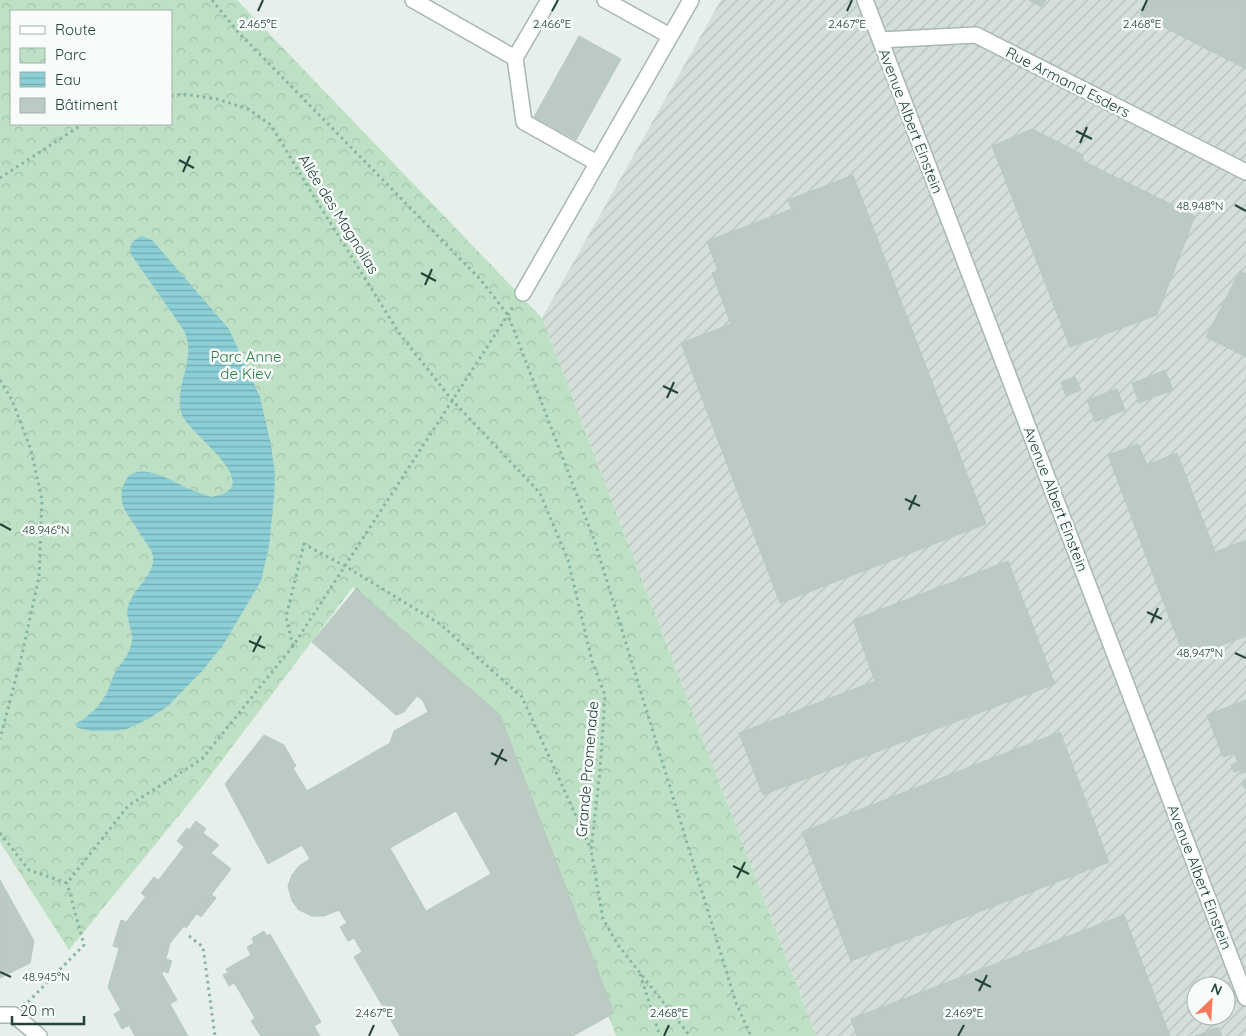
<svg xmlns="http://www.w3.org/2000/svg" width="1246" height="1036" viewBox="0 0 1246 1036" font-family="Quicksand,sans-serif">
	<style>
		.industrial { fill: url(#industrial-furrows); fill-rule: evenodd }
		.park { fill: url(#park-crowns); fill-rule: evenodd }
		.water { fill: url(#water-rules) }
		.building { fill: #bbcac3; stroke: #b8c9c1; fill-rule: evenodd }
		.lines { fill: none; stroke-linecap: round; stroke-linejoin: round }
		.minor-casing { stroke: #a8b8b1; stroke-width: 18 }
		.path { stroke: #85b4a2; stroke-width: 3; stroke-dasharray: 2.5 4; stroke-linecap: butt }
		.minor { stroke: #fff; stroke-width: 15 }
		.ticks { fill: none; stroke: #234338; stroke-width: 2 }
		.labels { text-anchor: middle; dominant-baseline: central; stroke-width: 5; stroke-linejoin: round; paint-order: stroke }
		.street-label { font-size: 15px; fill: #234338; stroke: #f7fbf9 }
		.park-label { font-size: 15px; fill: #2b7c45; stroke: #f7fbf9 }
		.ticks-label { font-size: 12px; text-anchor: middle; fill: #234338; stroke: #f7fbf9; stroke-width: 5; stroke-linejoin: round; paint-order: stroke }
	</style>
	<defs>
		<pattern id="industrial-furrows" width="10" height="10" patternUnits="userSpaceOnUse" patternTransform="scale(1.25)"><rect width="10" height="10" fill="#d4dfd9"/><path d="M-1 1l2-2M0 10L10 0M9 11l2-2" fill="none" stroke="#b6c1bb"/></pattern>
		<pattern id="park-crowns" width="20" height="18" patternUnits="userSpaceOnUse" patternTransform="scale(1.25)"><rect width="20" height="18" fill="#bee1c5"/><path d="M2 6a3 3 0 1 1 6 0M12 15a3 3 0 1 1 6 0" fill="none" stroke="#a3c2aa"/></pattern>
		<pattern id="water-rules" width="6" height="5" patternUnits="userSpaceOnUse" patternTransform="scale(1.25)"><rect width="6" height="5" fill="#8ccfd6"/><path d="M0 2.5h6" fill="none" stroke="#72aaaf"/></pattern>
	</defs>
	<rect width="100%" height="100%" fill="#e6efea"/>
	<path class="industrial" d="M721 0H1246V1036H816L542 318ZM1196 986H1226V1016H1196Z"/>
	<path class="park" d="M0 0H237L542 318 816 1036H616L498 718 353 587 198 792 69 950 0 842ZM11 11H171V124H11Z"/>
	<path class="water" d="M142 236 152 240 229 329 260 397 271 445 275 474 274 498 269 546 261 581 223 645 203 670 167 707 148 719 127 729 115 731H91L78 728 75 724C90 717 105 701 110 685 112 680 113 675 116 671 122 662 131 652 132 641 133 629 125 619 128 607 133 586 161 572 151 550L124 509C121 499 120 491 125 482 137 458 173 482 189 489 196 492 204 494 211 497 271 488 189 434 182 415 172 387 199 357 183 329L130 253C130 243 133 240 142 236Z"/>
	<path class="building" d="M1028 0H1046L1042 7Z
		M1147 0H1246V69L1140 15Z
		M579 36 621 59 576 140 534 117Z
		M1032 129 1083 155V161L1195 216 1157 315 1070 347 992 146Z
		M853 175 986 524 780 603 681 343 731 324 712 273 718 271 707 241 792 209 788 200Z
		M1240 271 1246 274V357L1206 337Z
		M1165 370 1173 390 1151 398 1144 379Z
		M1075 377 1081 390 1066 396 1061 382Z
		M1144 379 1151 398 1139 403 1132 383Z
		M1117 389 1125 410 1095 422 1087 400Z
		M1138 444 1147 465 1177 453 1215 552 1246 540V636L1185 659 1108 455Z
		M1008 561 1055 684 763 795 739 733 875 681 853 620Z
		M356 589 500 715 614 1013 573 1036H400L354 957 362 952 354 938 348 941 340 927 347 923 339 910 324 916H312L299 910 292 901 288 886 292 875 299 866 310 859 302 845 268 864 225 784 264 735 284 745 296 766 293 768 307 791 390 743 394 731 428 712 423 701 417 696 404 712 396 715 312 642ZM456 811 491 874 426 911 390 848Z
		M1246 700V772L1242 774 1240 770 1234 772 1231 765 1238 762 1234 753 1223 757 1207 715Z
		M1060 732 1109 862 851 961 802 832Z
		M1246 778V789L1243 786 1242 783Z
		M196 821 206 829 199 838 189 830Z
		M187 828 199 838 203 833 219 845 211 853 231 869 186 928 184 926 170 943 162 974 177 1000 170 1004 188 1036H135L108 987 127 921 184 847 177 841Z
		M154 877 158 880 146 897 141 893Z
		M0 880 34 941 30 963 0 978Z
		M212 895 216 898 201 917 197 914Z
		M1124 915 1170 1036H857L851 1019Z
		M121 920 127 922 119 948 113 946Z
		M264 931 267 936 254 943 252 938Z
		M270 934 321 1022 314 1026 320 1036H260L264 1033 226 969 251 955 247 947Z
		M166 959 172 961 168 973 163 971Z
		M228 973 234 983 229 986 223 975Z
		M121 1010 129 1025 122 1029 114 1014Z
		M255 1018 264 1033 260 1035 251 1021Z
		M1218 1027 1222 1036H1195Z"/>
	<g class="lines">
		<defs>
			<path id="minor" d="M413 0 515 58 549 0
				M605 0 670 36
				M865 0 1246 998
				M880 40 976 35 1246 172
				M515 58 524 122 597 163
				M523 293 691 0
				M0 1015H14L39 1036"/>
		</defs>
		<use href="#minor" class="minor-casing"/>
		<path class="path" d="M212 0 238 32 480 279 508 315 595 542 736 1003 751 1036
			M171 96 183 94 217 99 248 109 271 125 310 190 399 333 452 400 540 493 568 560 592 661 605 695 600 771 591 850 603 919 618 945 690 1036
			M0 178 83 124
			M0 380 12 400 31 450 42 500 39 577 21 659 0 739
			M293 646 286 617 304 544 345 566 440 624 522 697 591 849
			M0 833 29 870 67 883 128 806 202 759 293 646 513 307
			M189 936 203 947 215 1036
			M640 974 660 1036
			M28 1002 84 945 67 883"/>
		<use href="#minor" class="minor"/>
	</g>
	<path class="ticks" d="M258 11 263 0M552 11 558 0M847 11 852 0M1142 11 1147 0M1076 131 1092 139M1080 143 1087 127M179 160 194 168M183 172 190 156M1235 205 1246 211M421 273 436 281M425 285 432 269M663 386 678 393M667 398 674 382M905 499 920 506M909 510 916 495M0 524 11 530M1147 612 1162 619M1151 623 1158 608M249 641 265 648M253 652 261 636M1235 653 1246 658M491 753 507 761M495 765 503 749M733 866 749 874M737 878 745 862M0 972 11 977M975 979 991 987M979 991 987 975M369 1036 374 1025M664 1036 669 1025M958 1036 964 1025"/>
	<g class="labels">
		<g class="street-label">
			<text transform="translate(1068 82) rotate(27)">Rue Armand Esders</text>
			<text transform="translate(911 121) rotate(69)">Avenue Albert Einstein</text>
			<text transform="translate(339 214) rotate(58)">Allée des Magnolias</text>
			<text transform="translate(1056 499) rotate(69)">Avenue Albert Einstein</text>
			<text transform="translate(587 769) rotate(-85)">Grande Promenade</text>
			<text transform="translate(1200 877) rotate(69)">Avenue Albert Einstein</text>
		</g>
		<g class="park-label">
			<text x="246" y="356">Parc Anne<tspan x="246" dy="17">de Kiev</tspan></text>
		</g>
	</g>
	<g class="ticks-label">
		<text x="258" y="28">2.465°E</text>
		<text x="552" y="28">2.466°E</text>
		<text x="847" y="28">2.467°E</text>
		<text x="1142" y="28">2.468°E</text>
		<text x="1200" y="210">48.948°N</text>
		<text x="46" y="534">48.946°N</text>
		<text x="1200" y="657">48.947°N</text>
		<text x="46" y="981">48.945°N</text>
		<text x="374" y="1017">2.467°E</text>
		<text x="669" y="1017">2.468°E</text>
		<text x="964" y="1017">2.469°E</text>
	</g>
	<rect x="10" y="10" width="162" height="115" fill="#f7fbf9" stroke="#a2b1ac"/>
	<rect x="20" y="26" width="25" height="8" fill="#ffffff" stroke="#a2b1ac"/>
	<text x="55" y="35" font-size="15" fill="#234338">Route</text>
	<rect x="20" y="48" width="25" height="15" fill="url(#park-crowns)" stroke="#a2b1ac"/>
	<text x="55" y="60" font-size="15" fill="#234338">Parc</text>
	<rect x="20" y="72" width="25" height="15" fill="url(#water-rules)" stroke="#a2b1ac"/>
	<text x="55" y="85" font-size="15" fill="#234338">Eau</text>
	<rect x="20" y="98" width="25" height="15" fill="#bbcac3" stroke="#a2b1ac"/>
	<text x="55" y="110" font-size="15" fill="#234338">Bâtiment</text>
	<g transform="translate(1211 1001) rotate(25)"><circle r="24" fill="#f7fbf9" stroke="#a2b1ac"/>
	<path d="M0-4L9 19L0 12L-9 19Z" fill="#f8785b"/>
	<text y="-8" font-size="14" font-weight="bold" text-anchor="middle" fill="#234338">N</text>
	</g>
	<path d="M12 1016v8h72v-8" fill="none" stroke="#234338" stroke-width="2.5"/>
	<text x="20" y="1016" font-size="15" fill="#234338" stroke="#f7fbf9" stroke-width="4" paint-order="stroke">20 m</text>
</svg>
